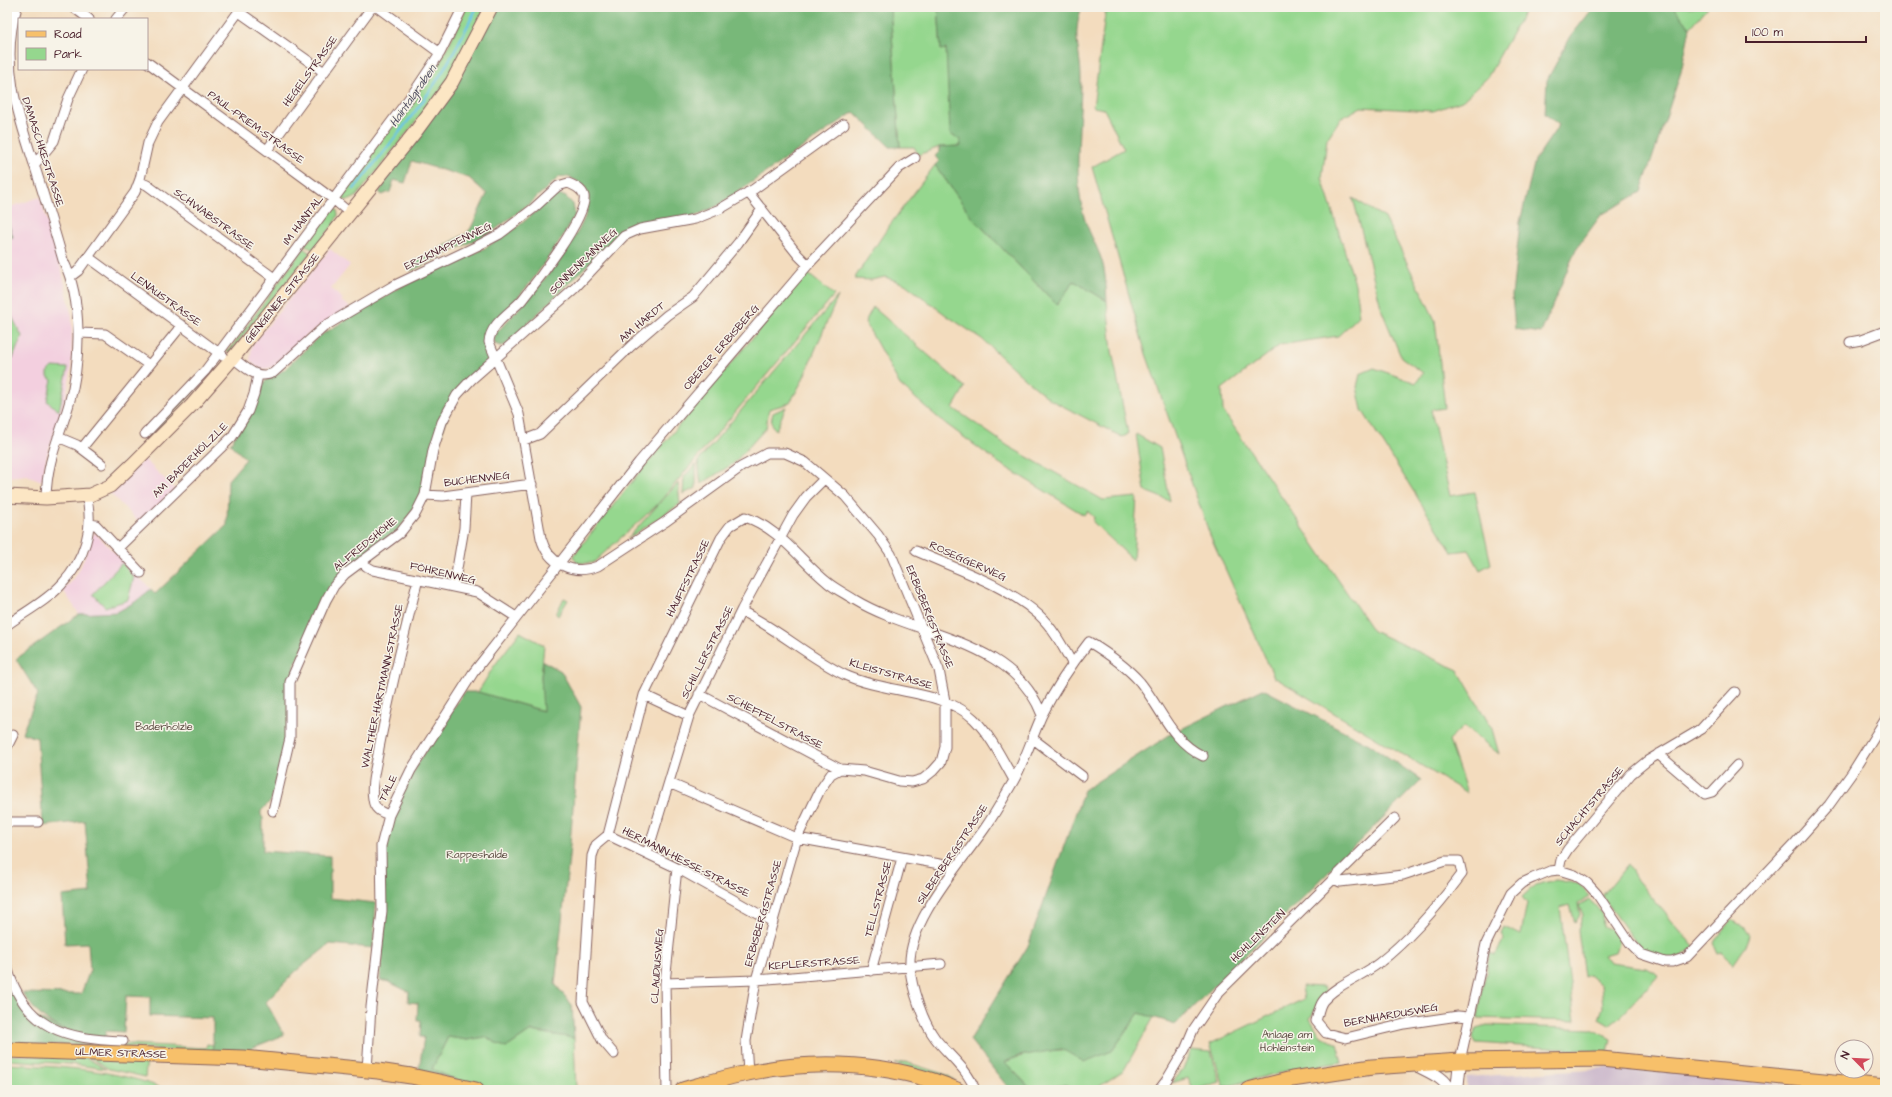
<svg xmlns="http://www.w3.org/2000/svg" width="1892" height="1097" viewBox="0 0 1892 1097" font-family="'Architects Daughter',sans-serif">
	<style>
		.built { fill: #f3cfdf }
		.industrial { fill: #cfbdce }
		.green { fill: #95d78e; stroke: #707b5c }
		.forest { fill: #78b879; stroke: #616c52 }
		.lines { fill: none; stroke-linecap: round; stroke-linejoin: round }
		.stream { stroke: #69c4e7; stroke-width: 2.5 }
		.minor-casing { stroke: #85615e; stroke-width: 11 }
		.tertiary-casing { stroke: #85615e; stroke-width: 14 }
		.secondary-casing { stroke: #85615e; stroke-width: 15 }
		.primary-casing { stroke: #85615e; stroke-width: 17 }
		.minor { stroke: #fff; stroke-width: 9 }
		.tertiary { stroke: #fff; stroke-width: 12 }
		.secondary { stroke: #fce6c4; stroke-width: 13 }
		.primary { stroke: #f7c06b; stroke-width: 15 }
		.labels { text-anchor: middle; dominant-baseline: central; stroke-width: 3; stroke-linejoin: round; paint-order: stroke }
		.street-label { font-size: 11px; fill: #4a1f2b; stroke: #f7f3e8 }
		.park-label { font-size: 11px; fill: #5d4d44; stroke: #f7f3e8 }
		.water-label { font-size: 12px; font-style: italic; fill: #535163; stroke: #f7f3e8 }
	</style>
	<rect width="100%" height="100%" fill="#f7f3e8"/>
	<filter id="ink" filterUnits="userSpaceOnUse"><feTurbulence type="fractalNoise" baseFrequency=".025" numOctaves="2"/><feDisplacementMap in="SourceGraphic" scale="8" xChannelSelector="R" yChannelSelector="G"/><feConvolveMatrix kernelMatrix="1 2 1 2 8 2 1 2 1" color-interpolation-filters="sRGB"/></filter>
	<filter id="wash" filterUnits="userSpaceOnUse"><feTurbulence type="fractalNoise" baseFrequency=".012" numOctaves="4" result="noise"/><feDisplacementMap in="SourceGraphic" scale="16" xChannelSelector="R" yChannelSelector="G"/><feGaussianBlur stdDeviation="0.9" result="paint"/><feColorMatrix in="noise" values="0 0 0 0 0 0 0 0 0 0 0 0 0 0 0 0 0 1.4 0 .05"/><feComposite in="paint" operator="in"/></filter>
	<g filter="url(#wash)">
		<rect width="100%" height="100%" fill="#f3dcbe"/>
		<path class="built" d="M40 197 62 271 72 317V343L71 371 66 396 47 455 42 481 27 475 7 477V363L13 358 22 336 8 310 9 282 7 281V239L13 237 7 219V208Z
			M330 249 350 265 331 289 343 299 341 301 350 307 308 334 274 367 265 369 256 367 250 360 252 345Z
			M144 459 175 489 140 523 109 492Z
			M94 532 151 589 135 602 117 612 79 614 63 590 74 579 81 566Z"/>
		<path class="industrial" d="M1620 1067 1842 1090H1466V1077Z"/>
		<path class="green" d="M467 7H486L444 86 356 197 350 200H342L340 195 441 61Z
			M890 7H938L941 49H946L961 146 939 147 919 155 914 147H900Z
			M1106 7H1527L1487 78 1462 101 1433 111 1361 107 1340 119 1327 139 1322 178 1355 284 1359 316 1338 336 1280 345 1222 389 1223 411 1373 631 1458 670 1492 729 1499 754 1464 726 1449 740 1467 793 1274 677 1210 535 1145 351 1092 167 1124 149 1104 109 1093 107Z
			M1674 7H1708L1690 28Z
			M935 165 972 217 1057 305 1074 281 1107 301 1112 351 1128 433 1127 435 1122 437 1051 400 1024 378 982 339 946 315 905 284 885 277 871 280 854 279 889 226Z
			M1353 198 1385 218 1435 320 1445 408 1431 410 1450 496 1475 492 1491 564 1480 570 1469 550 1452 552 1362 410 1357 387 1360 374 1374 368 1416 383 1423 373 1401 357 1382 311Z
			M333 207 337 210 338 215 334 224 313 250 304 244 310 240 330 214 329 209Z
			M302 247 310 253 230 352 225 350 230 349 302 251Z
			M807 273 834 295 657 505 593 563H577L573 556 639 473Z
			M7 281 9 282 8 309 22 336 13 358 7 363Z
			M838 296 802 381 790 403 769 409 766 428 734 463 701 484 698 461Z
			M873 307 965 387 953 408 1008 446 1103 500 1137 497 1133 560 1093 522 1094 517 1087 511 1084 515 999 463 942 421 900 385 865 322Z
			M52 367 68 368 59 411 47 401 52 380 48 377V371Z
			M215 367V369L149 439 147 435 153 431Z
			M786 407 776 430C770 425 771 420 773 413Z
			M1136 434 1160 448 1170 501 1145 491Z
			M696 464V488L683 494 684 477Z
			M678 483 680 504 627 539Z
			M122 563 134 577 128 600 105 607 93 594Z
			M564 598 568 600 558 616 556 614Z
			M520 632 544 645 541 677 544 711 478 692 494 666Z
			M1628 864 1637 880 1694 947 1682 956 1665 959 1641 949 1602 896Z
			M1556 880 1579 884 1590 896 1578 903 1580 915 1575 923 1570 905 1560 908 1575 1021 1477 1018 1490 953 1495 955 1504 939 1501 933 1504 927 1521 935 1527 903 1522 897 1535 885Z
			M1590 899 1602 914 1603 926 1617 933 1618 944 1615 952 1604 955 1610 963 1647 968 1659 975 1623 1014 1609 1025 1599 1019 1603 1007 1601 985 1589 975 1584 977 1578 930 1583 915 1579 905Z
			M1732 920 1744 927 1750 935 1746 946 1733 965 1722 953 1718 954 1713 943Z
			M1302 986 1324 987 1326 993 1319 1001 1310 1019 1321 1036 1337 1044 1342 1062 1286 1071 1224 1087 1210 1044 1304 999Z
			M1139 1013 1154 1017 1124 1070 1094 1090H1082L1065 1085 1032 1090 1005 1062C1039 1047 1076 1049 1112 1051Z
			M1487 1025 1592 1029 1611 1039 1608 1052 1476 1043 1473 1037 1476 1028Z
			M531 1031 574 1038 576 1090H506L456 1080 432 1069 448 1037 467 1040 485 1037 506 1048Z
			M110 1043 206 1048 207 1044 213 1045V1053L110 1046Z
			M1191 1050 1211 1052 1220 1082 1194 1090 1188 1078 1172 1083 1182 1071Z
			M7 1055 85 1057 106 1069 70 1064 7 1060Z
			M88 1056 147 1059 145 1077 109 1069Z
			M905 1062 947 1075 955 1081 931 1073 894 1064Z
			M7 1064C61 1067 117 1069 167 1090H7Z"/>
		<path class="forest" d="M494 7H890L900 147H890L854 112 717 206 693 217 627 231 618 235 506 345 500 346 495 344 493 339 497 332C516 312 617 208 581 184 574 179 567 175 559 177L529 204 492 232 411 271 410 267 412 262 426 256 467 233 471 228 487 194 469 178 412 161 405 183 394 180 390 192 382 195 379 192Z
			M938 7H1082C1071 38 1081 50 1081 79 1081 124 1073 169 1083 213 1087 230 1097 245 1102 261 1106 274 1106 288 1107 301L1074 281 1057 305 972 217 935 165 939 161 935 156 939 152V147L961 146 960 140 950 134 946 49 941 50Z
			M1594 7H1674L1690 28 1681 72 1641 192 1601 215 1576 249 1541 333 1515 329 1512 296 1520 222 1535 160 1559 125 1545 114 1547 80 1571 36Z
			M561 195 566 197 573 204 575 215 563 236 531 282 484 337V342L488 360 455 392 421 499 399 529 343 571 294 666 288 732 271 801 261 811V815L263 818V851L330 856V898L376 903 373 948 330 944 296 971 266 1002 284 1035 254 1047 243 1055 213 1053V1018L150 1016V997L126 996 124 1032 106 1031 105 1038C88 1037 62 1031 48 1021 37 1014 30 1003 22 993L81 994 90 970 88 943 65 944 62 896 91 893 85 821 43 826 37 738 22 733 38 694 16 659 79 614 117 612 135 602 151 589 155 594 227 525 228 480 246 459 230 444 249 416 265 381 284 370 318 337 400 287 485 248 515 229 554 196Z
			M7 219 13 237 7 239Z
			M543 661 561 671 581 707 569 857 555 984 572 1005 574 1038 531 1031 506 1048 485 1037 467 1040 448 1037 432 1069 456 1080 419 1069 424 1037H420L421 1020H417L418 1003 408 1002 409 992 389 982 380 980C381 961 384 941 385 922 385 894 381 862 387 834 398 786 438 734 464 692H478L543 711 541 677Z
			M1263 689 1369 744 1421 780 1176 1024 1139 1013 1112 1051 1084 1062 1062 1049 1019 1056 1005 1062 1032 1090H1010L970 1040 1028 946 1084 790 1171 734Z
			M7 973 31 1015 90 1042V1045L7 1044Z
			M1065 1085 1082 1090H1037Z"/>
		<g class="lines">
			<path class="stream" d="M354 189C381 155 410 121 434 85 451 60 464 33 477 7"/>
		</g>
	</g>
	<g filter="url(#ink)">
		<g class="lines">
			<defs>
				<path id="minor" d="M17 7C0 61 17 113 34 164 44 196 54 228 63 260 83 300 81 362 69 404 59 439 47 459 46 498
					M73 7 89 19
					M377 7 440 53
					M239 12 324 72
					M116 19 126 7
					M147 62 333 199 351 214
					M267 150 372 7
					M34 165 54 141 68 99 82 69
					M140 182 147 185 274 278
					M748 192 798 255 808 265
					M88 257 223 356
					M70 277 78 271 135 192 140 179 148 143 158 122 242 7
					M78 333 105 334 149 365
					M1850 342 1861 340 1885 331
					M233 358C246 368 257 380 273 373L325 326 393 286 477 246 500 234 534 208 558 186 568 183C575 186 582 189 584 196 588 216 536 283 522 300 511 312 490 324 489 342L519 414 541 538C548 564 573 576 598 566L665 522 741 467 767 453H785L805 462 845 496 878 535 891 554 939 670 945 701V747L941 762 933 771 923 779 912 782 899 781 864 771 840 769 831 774 820 790 797 838 756 980 746 1041 748 1073
					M145 434 205 371 416 89 440 53 463 7
					M58 437 77 445 102 464
					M524 440 540 434 631 346 667 315 693 297 738 243 762 209
					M82 448 182 325
					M425 495 443 496 532 484
					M90 524 96 525 141 573
					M118 548 232 437 248 411 254 394 258 375
					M916 551C959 570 1004 584 1039 615 1053 628 1063 647 1072 663
					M362 561 366 566 373 570 477 592 516 617
					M454 586 464 528 466 494
					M741 611C778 629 808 657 845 675 883 693 944 690 974 719 991 736 1002 759 1014 780
					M7 625C25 612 47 601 62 584 84 561 95 527 86 496
					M699 694 840 769
					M644 695 689 716
					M1032 738 1082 776
					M7 747 13 735
					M1658 754 1705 794 1712 792 1737 765
					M669 783 797 838 956 867
					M273 811 290 738V682L326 600 334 586 345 574 400 533 416 513 425 495 433 450 442 422 457 395 471 380 574 289 624 236 640 229 695 219 720 209 754 189 844 124
					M389 815C380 812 374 809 373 799 370 783 377 764 379 748 390 691 404 635 418 579
					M7 822H38
					M608 835 644 695 721 538 730 526 745 517C779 528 800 560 827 582 835 589 846 594 855 600 916 637 1013 638 1042 715
					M608 835 596 845 592 856 583 1002 602 1040 614 1054
					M608 835 677 868 773 922
					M647 854 689 716 742 609 793 515 806 497 824 479
					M1559 870 1561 860 1568 849 1631 774 1647 761 1701 729 1735 692
					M1334 879 1340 882 1403 875 1445 861H1459L1462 874C1438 906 1411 938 1379 963 1361 977 1337 984 1323 1001 1319 1006 1318 1015 1316 1021L1326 1033 1346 1038 1404 1024 1458 1016 1469 1017
					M7 967C25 1029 65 1039 123 1041
					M871 971 902 858
					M665 983 756 980 941 964
					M1460 1061 1486 944 1511 893 1522 883 1533 878 1550 871 1559 870 1575 875 1587 883 1597 894 1630 943 1641 954 1665 962H1672L1687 957 1796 842 1829 805 1852 773 1885 720
					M367 1070 371 1007 382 911 381 846 389 815 411 770 473 673 639 462 808 265 899 168 915 158
					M667 1090 665 983 677 868
					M975 1090C968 1069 948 1055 935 1038 923 1022 911 987 910 967 907 922 960 864 985 828 995 814 1004 797 1013 782 1025 761 1032 737 1042 715 1055 689 1071 665 1089 642 1107 653 1126 666 1140 682 1161 708 1171 741 1203 756
					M1159 1090 1166 1081 1185 1049 1193 1030 1219 992 1395 818"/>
				<path id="tertiary" d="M1415 1064C1426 1071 1446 1077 1449 1090
					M1457 1090 1460 1061"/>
				<path id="secondary" d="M7 496 46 498 90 495 110 486 132 465 192 405 233 358 416 131 452 82 491 7"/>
				<path id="primary" d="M7 1050 243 1058 378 1071 411 1076 476 1090
					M683 1090C704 1084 726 1077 748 1073 816 1059 892 1062 957 1090
					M1248 1090 1292 1079 1372 1067 1415 1064 1460 1061 1601 1059 1885 1087"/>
			</defs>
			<use href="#minor" class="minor-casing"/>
			<use href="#tertiary" class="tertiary-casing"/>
			<use href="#secondary" class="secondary-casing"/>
			<use href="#primary" class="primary-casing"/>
			<use href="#minor" class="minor"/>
			<use href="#tertiary" class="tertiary"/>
			<use href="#secondary" class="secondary"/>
			<use href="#primary" class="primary"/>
		</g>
	</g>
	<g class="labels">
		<g class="street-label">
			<text transform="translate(310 71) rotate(-54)">HEGELSTRASSE</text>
			<text transform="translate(256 127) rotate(36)">PAUL-PRIEM-STRASSE</text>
			<text transform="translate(43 152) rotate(72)">DAMASCHKESTRASSE</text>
			<text transform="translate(214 219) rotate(36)">SCHWABSTRASSE</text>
			<text transform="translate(303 220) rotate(-53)">IM HAINTAL</text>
			<text transform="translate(448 246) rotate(-26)">ERZKNAPPENWEG</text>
			<text transform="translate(583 261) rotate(-44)">SONNENRAINWEG</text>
			<text transform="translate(282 298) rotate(-51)">GIENGENER STRASSE</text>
			<text transform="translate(166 299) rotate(36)">LENAUSTRASSE</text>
			<text transform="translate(642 322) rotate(-40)">AM HARDT</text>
			<text transform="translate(721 347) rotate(-49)">OBERER ERBISBERG</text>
			<text transform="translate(190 460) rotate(-45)">AM BADERHÖLZLE</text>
			<text transform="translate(477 479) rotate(-7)">BUCHENWEG</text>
			<text transform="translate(365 544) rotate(-39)">ALFREDSHÖHE</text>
			<text transform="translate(968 561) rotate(24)">ROSEGGERWEG</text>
			<text transform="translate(443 573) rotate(13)">FÖHRENWEG</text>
			<text transform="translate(688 578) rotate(-64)">HAUFFSTRASSE</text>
			<text transform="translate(930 617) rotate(68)">ERBISBERGSTRASSE</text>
			<text transform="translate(707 652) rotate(-63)">SCHILLERSTRASSE</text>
			<text transform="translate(891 674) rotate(16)">KLEISTSTRASSE</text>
			<text transform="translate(382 686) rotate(-78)">WALTHER-HARTMANN-STRASSE</text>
			<text transform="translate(775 721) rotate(28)">SCHEFFELSTRASSE</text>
			<text transform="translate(388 788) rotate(-64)">TÄLE</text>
			<text transform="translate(1589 806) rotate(-50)">SCHACHTSTRASSE</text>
			<text transform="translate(952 854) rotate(-56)">SILBERBERGSTRASSE</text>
			<text transform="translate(686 862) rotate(27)">HERMANN-HESSE-STRASSE</text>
			<text transform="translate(878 899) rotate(-75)">TELLSTRASSE</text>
			<text transform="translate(763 913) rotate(-74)">ERBISBERGSTRASSE</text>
			<text transform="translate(1258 936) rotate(-44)">HOHLENSTEIN</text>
			<text transform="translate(814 963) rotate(-4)">KEPLERSTRASSE</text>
			<text transform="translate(657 966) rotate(-86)">CLAUDIUSWEG</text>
			<text transform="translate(1391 1015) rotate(-10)">BERNHARDUSWEG</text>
			<text transform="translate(121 1053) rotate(2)">ULMER STRASSE</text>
		</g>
		<g class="park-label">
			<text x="164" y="726">Baderhölzle</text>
			<text x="477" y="854">Rappeshalde</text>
			<text x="1287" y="1034">Anlage am<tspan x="1287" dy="13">Hohlenstein</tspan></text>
		</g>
		<g class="water-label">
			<text transform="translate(413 96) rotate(-55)">Haintalgraben</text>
		</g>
	</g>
	<rect width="1892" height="1097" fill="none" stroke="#f7f3e8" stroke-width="24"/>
	<rect x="18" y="18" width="130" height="52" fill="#f7f3e8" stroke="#b29e9c"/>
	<rect x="26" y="31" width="20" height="6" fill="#f7c06b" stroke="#b29e9c"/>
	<text x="54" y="38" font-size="12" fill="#4a1f2b">Road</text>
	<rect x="26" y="48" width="20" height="12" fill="#95d78e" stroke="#b29e9c"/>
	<text x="54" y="58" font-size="12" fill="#4a1f2b">Park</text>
	<g transform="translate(1854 1059) rotate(294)"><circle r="19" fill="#f7f3e8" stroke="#b29e9c"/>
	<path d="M0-3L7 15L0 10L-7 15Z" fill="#d1495b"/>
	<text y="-6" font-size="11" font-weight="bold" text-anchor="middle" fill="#4a1f2b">N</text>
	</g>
	<path d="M1746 36v6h120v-6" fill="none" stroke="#4a1f2b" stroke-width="2"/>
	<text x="1752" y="36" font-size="12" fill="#4a1f2b" stroke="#f7f3e8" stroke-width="3" paint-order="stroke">100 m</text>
</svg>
